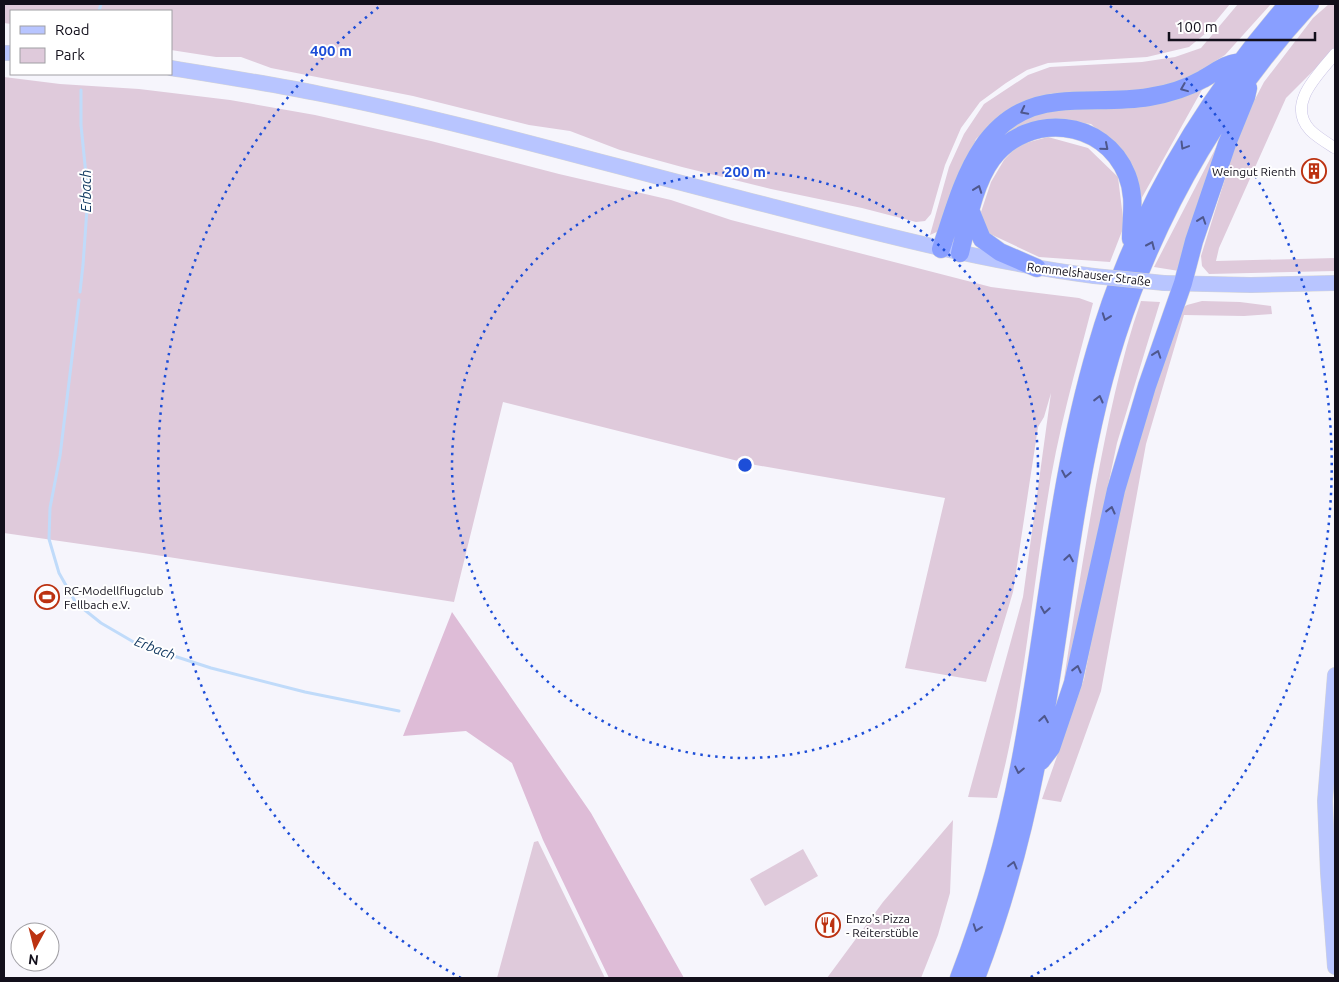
<svg xmlns="http://www.w3.org/2000/svg" width="1339" height="982" viewBox="0 0 1339 982" font-family="Ubuntu,sans-serif">
	<style>
		.green { fill: #dfcadb }
		.forest { fill: #debcd7 }
		.lines { fill: none; stroke-linecap: round; stroke-linejoin: round }
		.stream { stroke: #c0dbfa; stroke-width: 3 }
		.minor-casing { stroke: #c8c2e4; stroke-width: 12 }
		.major-casing { stroke: #d4d4d6; stroke-width: 16 }
		.highway-casing { stroke: #d4d4d6; stroke-width: 19 }
		.minor { stroke: #fff; stroke-width: 11 }
		.major { stroke: #b8c5ff; stroke-width: 15 }
		.highway { stroke: #899fff; stroke-width: 18 }
		.major-bridge-casing { stroke: #d4d4d6; stroke-width: 16; stroke-linecap: butt }
		.major-bridge { stroke: #b8c5ff; stroke-width: 15 }
		.oneway { stroke: #4e578d }
		.ring { fill: none; stroke: #1d4ed8; stroke-width: 2.5; stroke-dasharray: 2.5 5 }
		.labels { text-anchor: middle; dominant-baseline: central; stroke-width: 4; stroke-linejoin: round; paint-order: stroke }
		.poi-label { font-size: 12px; fill: #120f1b; stroke: #fff; text-anchor: start }
		.street-label { font-size: 12px; fill: #120f1b; stroke: #fff }
		.water-label { font-size: 14px; font-style: italic; fill: #153b63; stroke: #fff }
		.centre { fill: #1d4ed8; stroke: #fff; stroke-width: 2.5 }
		.ring-label { font-size: 15px; text-anchor: middle; font-weight: bold; fill: #1d4ed8; stroke: #fff; stroke-width: 4; stroke-linejoin: round; paint-order: stroke }
	</style>
	<rect width="100%" height="100%" fill="#f6f5fc"/>
	<path class="green" d="M4 4H1230L1206 33 1189 47 1147 57 1048 63 1027 70 1006 83 980 102 961 128 945 165 931 214 925 221 916 222 862 208 771 189 682 167 620 150 570 131 529 125 413 96 271 68 241 57H216L171 50V11H11V24L4 23Z
		M1238 4H1271L1225 55 1180 83 1134 94 1052 93 1005 112 976 139 941 230 930 235 949 167 964 134 984 104 1028 75 1050 67 1142 62 1175 57 1201 48Z
		M1329 4H1335V49L1286 98 1219 248 1216 261 1335 258V271L1209 274 1202 266 1201 256 1242 124 1264 82 1313 18Z
		M4 77 60 84 139 89 230 100 315 115 431 141 559 174 671 200 731 220 991 287 1079 298 1093 303C1076 369 1057 434 1047 502 1031 601 1023 701 997 798L968 797 1023 597 1051 393 1044 417 1038 427 1013 592 986 682 905 668 945 498 750 464 503 402 454 602 143 553 4 533Z
		M1203 88 1140 201 1127 157 1091 124 1052 119 1009 135 954 240V236L964 203 1008 127 1048 109Z
		M1222 136 1179 271 1154 267Z
		M1048 137 1088 148 1118 177 1124 226 1110 262 1039 257 986 232 981 212 991 182 1004 160 1018 145Z
		M1141 301 1160 302 1117 443 1101 519 1087 589 1060 706C1071 632 1083 558 1096 485 1108 423 1120 361 1141 301Z
		M1202 301 1240 302 1271 306 1272 314 1244 316 1184 315 1146 444 1101 691 1061 802 1042 799 1084 679 1108 556 1133 458 1181 309 1187 305Z
		M953 820 950 893 938 935 921 978H827L883 902Z
		M538 841 605 978H497L534 842Z
		M803 849 818 876 765 906 750 879Z"/>
	<path class="forest" d="M452 612 591 813 684 978H609L543 840 512 763 466 731 403 736Z"/>
	<g class="lines">
		<path class="stream" d="M99 11 101 4
			M80 292 83 265 88 195 81 125V90
			M79 300 60 456 50 508 49 539 59 573 76 603 101 623 137 644 211 668 305 692 399 711"/>
		<defs>
			<path id="minor" d="M1335 54C1318 75 1286 104 1310 130 1317 137 1327 143 1335 148"/>
			<path id="major" d="M4 53H11
				M171 68C221 76 272 84 321 94 466 123 608 165 751 201 864 230 978 261 1094 276
				M1164 283 1251 285 1335 283
				M1335 675 1325 801 1328 873 1335 967"/>
			<path id="highway" d="M971 212 982 239 1000 252 1037 268
				M941 249C962 186 979 109 1058 102 1088 99 1119 102 1149 97 1168 94 1187 88 1203 79 1218 71 1222 65 1240 62
				M960 253C967 224 974 183 992 159 1028 112 1104 118 1127 175 1136 198 1131 215 1131 239
				M1041 761 1051 748 1073 683 1116 490 1147 386 1183 283 1194 241 1227 144 1246 97 1248 88
				M959 978C989 900 1011 818 1025 736 1048 607 1059 475 1096 349 1133 220 1200 105 1288 4
				M976 978C1002 910 1022 838 1036 766 1058 652 1068 537 1093 424 1128 265 1200 124 1310 4"/>
		</defs>
		<use href="#minor" class="minor-casing"/>
		<use href="#major" class="major-casing"/>
		<use href="#highway" class="highway-casing"/>
		<use href="#minor" class="minor"/>
		<use href="#major" class="major"/>
		<use href="#highway" class="highway"/>
		<defs>
			<path id="major-bridge" d="M1094 276 1164 283"/>
		</defs>
		<use href="#major-bridge" class="major-bridge-casing"/>
		<use href="#major-bridge" class="major-bridge"/>
	</g>
	<defs><path id="oneway-chevron" d="M-2-3.5L2.5 0L-2 3.5" fill="none" stroke-width="1.6" stroke-linecap="round" stroke-linejoin="round" transform="scale(1.25)"/></defs>
	<g class="oneway">
		<use href="#oneway-chevron" transform="translate(1184 88) rotate(158)"/>
		<use href="#oneway-chevron" transform="translate(1024 111) rotate(153)"/>
		<use href="#oneway-chevron" transform="translate(1184 146) rotate(121)"/>
		<use href="#oneway-chevron" transform="translate(1105 147) rotate(41)"/>
		<use href="#oneway-chevron" transform="translate(978 189) rotate(-70)"/>
		<use href="#oneway-chevron" transform="translate(1202 220) rotate(-71)"/>
		<use href="#oneway-chevron" transform="translate(1151 245) rotate(-66)"/>
		<use href="#oneway-chevron" transform="translate(1106 317) rotate(110)"/>
		<use href="#oneway-chevron" transform="translate(1157 354) rotate(-71)"/>
		<use href="#oneway-chevron" transform="translate(1099 399) rotate(-76)"/>
		<use href="#oneway-chevron" transform="translate(1066 474) rotate(101)"/>
		<use href="#oneway-chevron" transform="translate(1111 510) rotate(-76)"/>
		<use href="#oneway-chevron" transform="translate(1069 558) rotate(-81)"/>
		<use href="#oneway-chevron" transform="translate(1045 610) rotate(99)"/>
		<use href="#oneway-chevron" transform="translate(1077 669) rotate(-76)"/>
		<use href="#oneway-chevron" transform="translate(1044 719) rotate(-81)"/>
		<use href="#oneway-chevron" transform="translate(1019 770) rotate(102)"/>
		<use href="#oneway-chevron" transform="translate(1013 865) rotate(-75)"/>
		<use href="#oneway-chevron" transform="translate(977 928) rotate(109)"/>
	</g>
	<g class="ring">
		<circle cx="745" cy="465" r="293"/>
		<path d="M461 978A586 586 0 0 1 380 6M1110 6A586 586 0 0 1 1029 978"/>
	</g>
	<defs>
		<symbol id="building-ring" viewBox="-11 -11 22 22"><circle r="9.5" fill="#fff" stroke="#bc3211" stroke-width="1.5"/><path d="M-4-6H4V6H1V3H-1V6H-4ZM-2.5-4.3h1.7v1.8h-1.7ZM.8-4.3h1.7v1.8H.8ZM-2.5-1h1.7V.8h-1.7ZM.8-1h1.7V.8H.8Z" fill="#bc3211"/></symbol>
		<symbol id="stadium-ring" viewBox="-11 -11 22 22"><circle r="9.5" fill="#fff" stroke="#bc3211" stroke-width="1.5"/><path d="M0-5a6.5 5 0 1 0 0 10a6.5 5 0 1 0 0-10ZM-3.5-1.8h7v3.6h-7Z" fill="#bc3211"/></symbol>
		<symbol id="restaurant-ring" viewBox="-11 -11 22 22"><circle r="9.5" fill="#fff" stroke="#bc3211" stroke-width="1.5"/><path d="M-5-6h1v4h1v-4h1v4h1v-4h1v5L-1.5 .5V6h-2V.5L-5-1ZM5-6V6H3V1.5H1.5Q1.5-4 5-6Z" fill="#bc3211"/></symbol>
	</defs>
	<g fill-rule="evenodd">
		<use href="#building-ring" x="1300" y="157" width="28" height="28"/>
		<use href="#stadium-ring" x="33" y="583" width="28" height="28"/>
		<use href="#restaurant-ring" x="814" y="911" width="28" height="28"/>
	</g>
	<g class="labels">
		<g class="poi-label">
			<text x="1296" y="171" text-anchor="end">Weingut Rienth</text>
			<text x="64" y="590">RC-Modellflugclub<tspan x="64" dy="14">Fellbach e.V.</tspan></text>
			<text x="846" y="918">Enzo's Pizza<tspan x="846" dy="14">- Reiterstüble</tspan></text>
		</g>
		<g class="street-label">
			<text transform="translate(1089 274) rotate(7)">Rommelshauser Straße</text>
		</g>
		<g class="water-label">
			<text transform="translate(86 191) rotate(-90)">Erbach</text>
			<text transform="translate(155 648) rotate(21)">Erbach</text>
		</g>
	</g>
	<circle cx="745" cy="465" r="8" class="centre"/>
	<g class="ring-label">
		<text x="331" y="56">400 m</text>
		<text x="745" y="177">200 m</text>
	</g>
	<rect width="1339" height="982" fill="none" stroke="#120f1b" stroke-width="10"/>
	<rect x="10" y="10" width="162" height="65" fill="#ffffff" stroke="#a09fa4"/>
	<rect x="20" y="26" width="25" height="8" fill="#b8c5ff" stroke="#a09fa4"/>
	<text x="55" y="35" font-size="15" fill="#120f1b">Road</text>
	<rect x="20" y="48" width="25" height="15" fill="#dfcadb" stroke="#a09fa4"/>
	<text x="55" y="60" font-size="15" fill="#120f1b">Park</text>
	<g transform="translate(35 947) rotate(187)"><circle r="24" fill="#ffffff" stroke="#a09fa4"/>
	<path d="M0-4L9 19L0 12L-9 19Z" fill="#bc3211"/>
	<text y="-8" font-size="14" font-weight="bold" text-anchor="middle" fill="#120f1b">N</text>
	</g>
	<path d="M1169 32v8h146v-8" fill="none" stroke="#120f1b" stroke-width="2.5"/>
	<text x="1176" y="32" font-size="15" fill="#120f1b" stroke="#ffffff" stroke-width="4" paint-order="stroke">100 m</text>
</svg>
